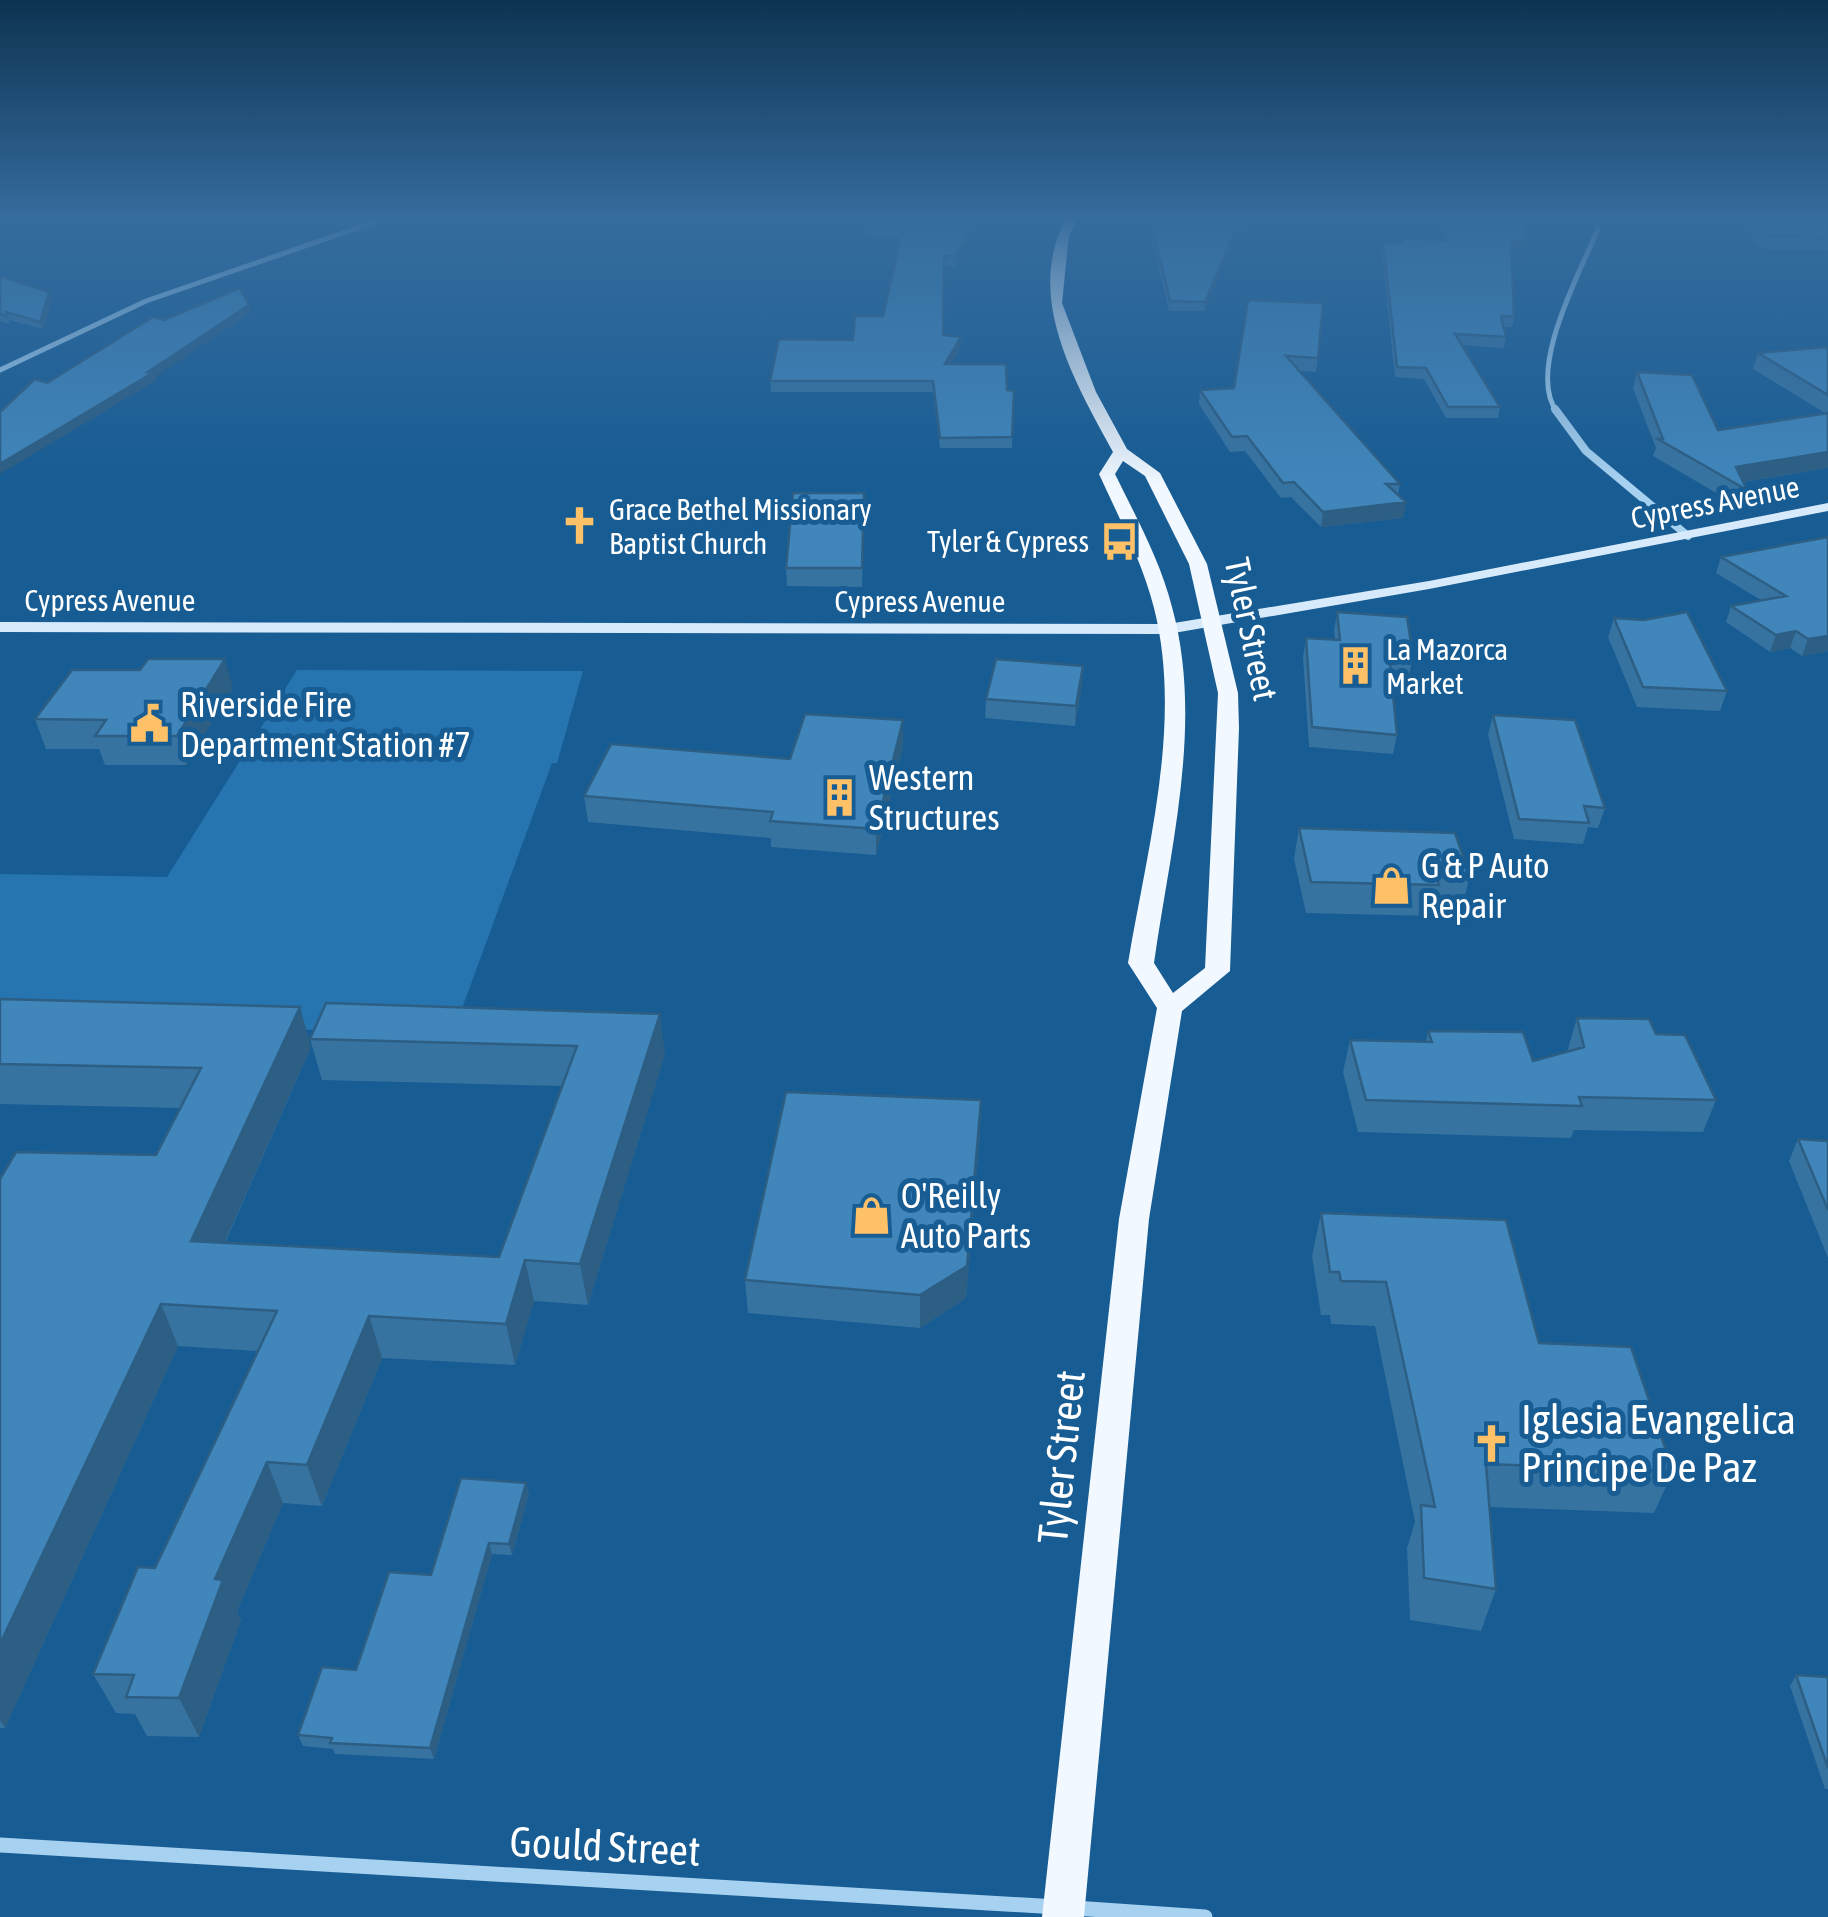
<svg xmlns="http://www.w3.org/2000/svg" width="1828" height="1917" viewBox="0 0 1828 1917" font-family="'Asap Condensed',sans-serif">
	<style>
		.green { fill: #2775b0 }
		.lines { fill: none; stroke-linecap: round; stroke-linejoin: round }
		.street-far2 { stroke: #a7d1f0; stroke-width: 5 }
		.street-far1 { stroke: #a7d1f0; stroke-width: 8 }
		.street { stroke: #a7d1f0; stroke-width: 15 }
		.secondary { fill: #d6eafb; fill-rule: evenodd }
		.primary { fill: #f1f8ff; fill-rule: evenodd }
		.wall { fill: #3773a1 }
		.shaded-wall { fill: #2d5e83 }
		.building { fill: #4086bb; stroke: #2d5e83; stroke-width: 2.5 }
		.labels { text-anchor: middle; dominant-baseline: central; stroke-width: 10; stroke-linejoin: round; paint-order: stroke }
		.far-street-label { font-size: 30px; fill: #fff; stroke: #175c93 }
		.far-poi-label { font-size: 30px; fill: #fff; stroke: #175c93; text-anchor: start }
		.street-label { font-size: 35px; fill: #fff; stroke: #175c93 }
		.poi-label { font-size: 35px; fill: #fff; stroke: #175c93; text-anchor: start }
		.near-poi-label { font-size: 42px; fill: #fff; stroke: #175c93; text-anchor: start }
		.near-street-label { font-size: 42px; fill: #fff; stroke: #175c93 }
	</style>
	<rect width="100%" height="100%" fill="#175c93"/>
	<path class="green" d="M297 670 583 671 557 763H552L453 1033 0 1023V874L167 877Z"/>
	<g class="lines">
		<path class="street-far2" d="M0 370 146 301 389 217
			M1557 412C1526 371 1580 272 1598 229L1593 217"/>
		<path class="street-far1" d="M1555 409 1586 451 1688 536"/>
		<path class="street" d="M0 1845 1057 1907
			M1074 1908 1205 1917"/>
		<path class="secondary" d="M1828 503V511L1429 589 1168 634 0 632V622L1168 624 1429 581Z"/>
		<path class="primary" d="M1067 217H1079L1069 235 1062 303 1096 392 1127 449 1160 473 1207 564 1238 693 1239 728 1230 971 1182 1011 1149 1219 1084 1917H1042L1119 1219 1157 1008 1128 963C1147 849 1183 723 1154 608 1142 561 1119 518 1099 474L1113 452C1075 382 1023 295 1067 217ZM1123 461 1145 476 1189 564 1218 693 1205 968 1173 993 1154 963C1170 849 1204 722 1172 607 1160 560 1136 517 1115 474Z"/>
	</g>
	<path class="wall" d="M864 217H979L956 266H944L943 335 961 347 951 364 1007 390 1014 391 1012 448H940L933 392H771L770 381 853 340 883 316 901 238 865 236V227L868 222 864 221Z
		M1120 217H1250L1244 232H1238L1204 311H1169L1151 235 1152 225 1120 222Z
		M1442 217H1521L1524 250 1511 252 1514 317 1512 327H1504L1506 337 1504 348 1462 345 1500 407 1498 418H1446L1424 379 1395 377 1382 252 1383 242 1400 244 1444 241Z
		M1733 217H1828V250L1764 249Z
		M0 276 49 292 52 299 43 329 9 320V324L0 321Z
		M1248 300 1318 358 1316 372 1300 371 1400 484 1398 495 1406 502 1403 518 1321 527 1291 497 1281 498 1245 451 1230 452 1199 404 1200 390 1234 388Z
		M1828 348V468L1743 482 1747 490 1742 508 1653 456 1656 448 1633 388 1637 372 1718 430 1825 413 1753 369 1758 353Z
		M864 511 862 587 787 586 786 568Z
		M1828 537V651L1802 656 1790 648 1770 652 1726 622 1731 606 1761 600 1716 573 1721 557Z
		M1337 612 1413 656 1409 675 1391 673 1397 735 1393 754 1309 747 1303 657 1306 638 1335 640 1334 631Z
		M1614 618 1727 691 1720 711 1637 707 1608 637Z
		M1082 685 1075 726 985 718 986 699Z
		M233 688 186 765H105L99 749H46L35 719Z
		M1493 715 1605 808 1598 828 1588 827 1583 844 1514 839 1488 735Z
		M903 720V746L876 855 771 847V838L588 822 584 796 790 759Z
		M1299 828 1470 876 1462 907 1434 906 1432 916 1306 913 1294 859Z
		M0 999 311 1047 225 1243 499 1257 562 1086 322 1080 310 1039 326 1003 665 1054 588 1305 534 1301 515 1365 382 1358 322 1506 283 1503 237 1611 241 1620 199 1737 147 1736 135 1714 116 1713 93 1674 155 1568 258 1351 178 1346 5 1728H0V1179L156 1155 180 1108 0 1104Z
		M1577 1018 1656 1034 1716 1100 1703 1132 1574 1130 1571 1138 1358 1132 1343 1072 1350 1040 1426 1041 1428 1031 1533 1061 1567 1052Z
		M980 1132 966 1298 920 1328 748 1313 745 1280Z
		M1798 1139 1828 1141V1258L1789 1161Z
		M1321 1213 1539 1343 1673 1471 1654 1513 1490 1507 1496 1589 1481 1631 1410 1620 1407 1548 1415 1522 1375 1326 1331 1324 1330 1315H1321L1312 1256Z
		M526 1483 529 1494 512 1555 492 1554 434 1759 335 1754 333 1749 303 1746 298 1735 356 1670 431 1575Z
		M1796 1675 1828 1677V1789H1825L1790 1686Z"/>
	<path class="shaded-wall" d="M975 217H979L956 266V256Z
		M1239 223 1238 232 1204 311 1205 302Z
		M1526 240 1524 250 1509 253 1511 243Z
		M49 292 52 299 43 329 40 322Z
		M249 305 251 313 156 376 157 380 0 474V464Z
		M961 337V347L945 374V364Z
		M1828 452V468L1735 483 1736 467Z
		M1406 502 1403 518 1321 527 1323 512Z
		M1796 631 1790 648 1770 652 1776 635Z
		M1828 636V651L1802 656 1808 639Z
		M225 659 233 688 186 765 177 736Z
		M1083 666 1082 685 1075 726 1076 706Z
		M903 720V746L876 855V829Z
		M300 1007 311 1047 207 1282 191 1241Z
		M660 1014 665 1054 588 1305 580 1264Z
		M981 1100 980 1132 966 1298 920 1328V1295Z
		M525 1260 534 1301 515 1365 506 1324Z
		M161 1304 178 1346 5 1728 0 1720V1644Z
		M369 1316 382 1358 322 1506 307 1465Z
		M267 1462 283 1503 237 1611 241 1620 199 1737 179 1698 215 1579Z
		M526 1483 529 1494 512 1555 509 1544Z
		M489 1543 492 1554 434 1759 430 1748Z"/>
	<path class="building" d="M872 217H975L956 256H944L943 335 961 337 945 364H1006L1007 390 1014 391 1012 437 940 438 933 381H770L779 339 853 340 855 316H883L903 229 865 227Z
		M1153 217H1248L1245 223H1239L1205 302 1170 301 1152 226Z
		M1444 217H1521L1526 240 1511 243 1514 317 1501 316 1506 337 1455 334 1500 407H1448L1426 368 1397 367 1383 242 1400 244 1404 238 1446 241Z
		M1749 217H1828V237L1768 236Z
		M0 276 49 292 40 322 6 312 7 316 0 314Z
		M240 288 249 305 148 372H154L0 464V412L35 379 47 383 153 317 164 320Z
		M1248 300 1323 303 1318 358 1286 356 1400 484H1386L1406 502 1323 512 1294 482 1283 483 1247 436 1232 437 1200 390 1234 388Z
		M1825 347 1828 348V395L1758 353Z
		M1637 372 1692 375 1718 430 1828 413V452L1736 467 1747 490 1658 439H1663Z
		M793 493H864L862 568H786Z
		M1828 537V636L1808 639 1796 631 1776 635 1731 606 1786 596 1721 557Z
		M1337 612 1407 617 1413 656 1389 654 1397 735 1312 727 1306 638 1340 640Z
		M1687 612 1727 691 1643 687 1614 618 1644 620Z
		M148 659H225L177 736H95L106 720 35 719 72 670H140Z
		M996 659 1083 666 1076 706 986 699Z
		M805 714 903 720 876 829 770 821 773 812 584 796 611 744 790 759Z
		M1493 715 1575 720 1605 808 1584 806 1589 823 1519 819Z
		M1299 828 1455 833 1470 876 1436 875 1439 885 1311 882Z
		M0 999 300 1007 191 1241 499 1257 577 1046 310 1039 326 1003 660 1014 580 1264 525 1260 506 1324 369 1316 307 1465 267 1462 215 1579 223 1580 179 1698 126 1697 134 1675 93 1674 138 1567 155 1568 277 1311 161 1304 0 1644V1179L16 1152 156 1155 201 1068 0 1064Z
		M1577 1018 1649 1019 1656 1034 1685 1035 1716 1100 1579 1097 1582 1106 1366 1100 1350 1040 1432 1042 1428 1031 1523 1032 1533 1061 1584 1047Z
		M786 1092 981 1100 967 1266 920 1295 745 1280Z
		M1798 1139 1828 1141V1210Z
		M1321 1213 1506 1220 1539 1343 1631 1347 1673 1471 1486 1464 1496 1589 1424 1578 1421 1505 1435 1507 1386 1282 1341 1281 1339 1272H1330Z
		M461 1478 526 1483 509 1544 489 1543 430 1748 330 1743 332 1738 298 1735 322 1667 356 1670 389 1572 431 1575Z
		M1796 1675 1828 1677V1768Z"/>
	<linearGradient id="sky" x2="0" y2="1"><stop stop-color="#0d3351"/><stop offset="0.45" stop-color="#366c9e"/><stop offset="1" stop-color="#366c9e" stop-opacity="0"/></linearGradient>
	<rect width="1828" height="485" fill="url(#sky)"/>
	<defs>
		<symbol id="church-bare" viewBox="-9 -9 18 18"><path d="M-1.2-6h2.4v3.5h3.3v2.4h-3.3V6h-2.4V-.1h-3.3v-2.4h3.3Z" fill="#ffc167" stroke="#175c93" stroke-width="2.5" paint-order="stroke"/></symbol>
		<symbol id="bus-bare" viewBox="-9 -9 18 18"><path d="M-5-6H5V4H4V6H2V4H-2V6H-4V4H-5ZM-3.5-4V0h7V-4ZM-3.5 1.2v1.5H-2V1.2ZM2 1.2v1.5H3.5V1.2Z" fill="#ffc167" stroke="#175c93" stroke-width="2.5" paint-order="stroke"/></symbol>
		<symbol id="building-bare" viewBox="-9 -9 18 18"><path d="M-4-6H4V6H1V3H-1V6H-4ZM-2.5-4.3h1.7v1.8h-1.7ZM.8-4.3h1.7v1.8H.8ZM-2.5-1h1.7V.8h-1.7ZM.8-1h1.7V.8H.8Z" fill="#ffc167" stroke="#175c93" stroke-width="2.5" paint-order="stroke"/></symbol>
		<symbol id="civic-bare" viewBox="-9 -9 18 18"><path d="M-.6-6.5H3V-4.5H.6V-3L4-1V1h2V6H-6V1h2V-1L-.6-3ZM-1.2 2.5V6h2.4V2.5Z" fill="#ffc167" stroke="#175c93" stroke-width="2.5" paint-order="stroke"/></symbol>
		<symbol id="shop-bare" viewBox="-9 -9 18 18"><path d="M-5-2.5h2.3a2.7 3.5 0 0 1 5.4 0H5L5.5 6h-11ZM-1.5-2.5h3a1.5 2.3 0 0 0-3 0Z" fill="#ffc167" stroke="#175c93" stroke-width="2.5" paint-order="stroke"/></symbol>
	</defs>
	<g fill-rule="evenodd">
		<use href="#church-bare" x="552" y="498" width="55" height="55"/>
		<use href="#bus-bare" x="1092" y="514" width="55" height="55"/>
		<use href="#building-bare" x="1328" y="638" width="55" height="55"/>
		<use href="#civic-bare" x="122" y="696" width="55" height="55"/>
		<use href="#building-bare" x="812" y="770" width="55" height="55"/>
		<use href="#shop-bare" x="1364" y="858" width="55" height="55"/>
		<use href="#shop-bare" x="844" y="1188" width="55" height="55"/>
		<use href="#church-bare" x="1464" y="1416" width="55" height="55"/>
	</g>
	<g class="labels">
		<g class="far-street-label">
			<text transform="translate(1715 502) rotate(-11)">Cypress Avenue</text>
			<text x="110" y="600">Cypress Avenue</text>
			<text x="920" y="601">Cypress Avenue</text>
		</g>
		<g class="far-poi-label">
			<text x="609" y="509">Grace Bethel Missionary<tspan x="609" dy="34">Baptist Church</tspan></text>
			<text x="1089" y="541" text-anchor="end">Tyler &amp; Cypress</text>
			<text x="1386" y="649">La Mazorca<tspan x="1386" dy="34">Market</tspan></text>
		</g>
		<g class="street-label">
			<text transform="translate(1252 629) rotate(78)">Tyler Street</text>
		</g>
		<g class="poi-label">
			<text x="180" y="704">Riverside Fire<tspan x="180" dy="40">Department Station #7</tspan></text>
			<text x="869" y="777">Western<tspan x="869" dy="40">Structures</tspan></text>
			<text x="1421" y="865">G &amp; P Auto<tspan x="1421" dy="40">Repair</tspan></text>
			<text x="901" y="1195">O'Reilly<tspan x="901" dy="40">Auto Parts</tspan></text>
		</g>
		<g class="near-poi-label">
			<text x="1521" y="1419">Iglesia Evangelica<tspan x="1521" dy="48">Principe De Paz</tspan></text>
		</g>
		<g class="near-street-label">
			<text transform="translate(1061 1457) rotate(-84)">Tyler Street</text>
			<text transform="translate(605 1846) rotate(3)">Gould Street</text>
		</g>
	</g>
</svg>
